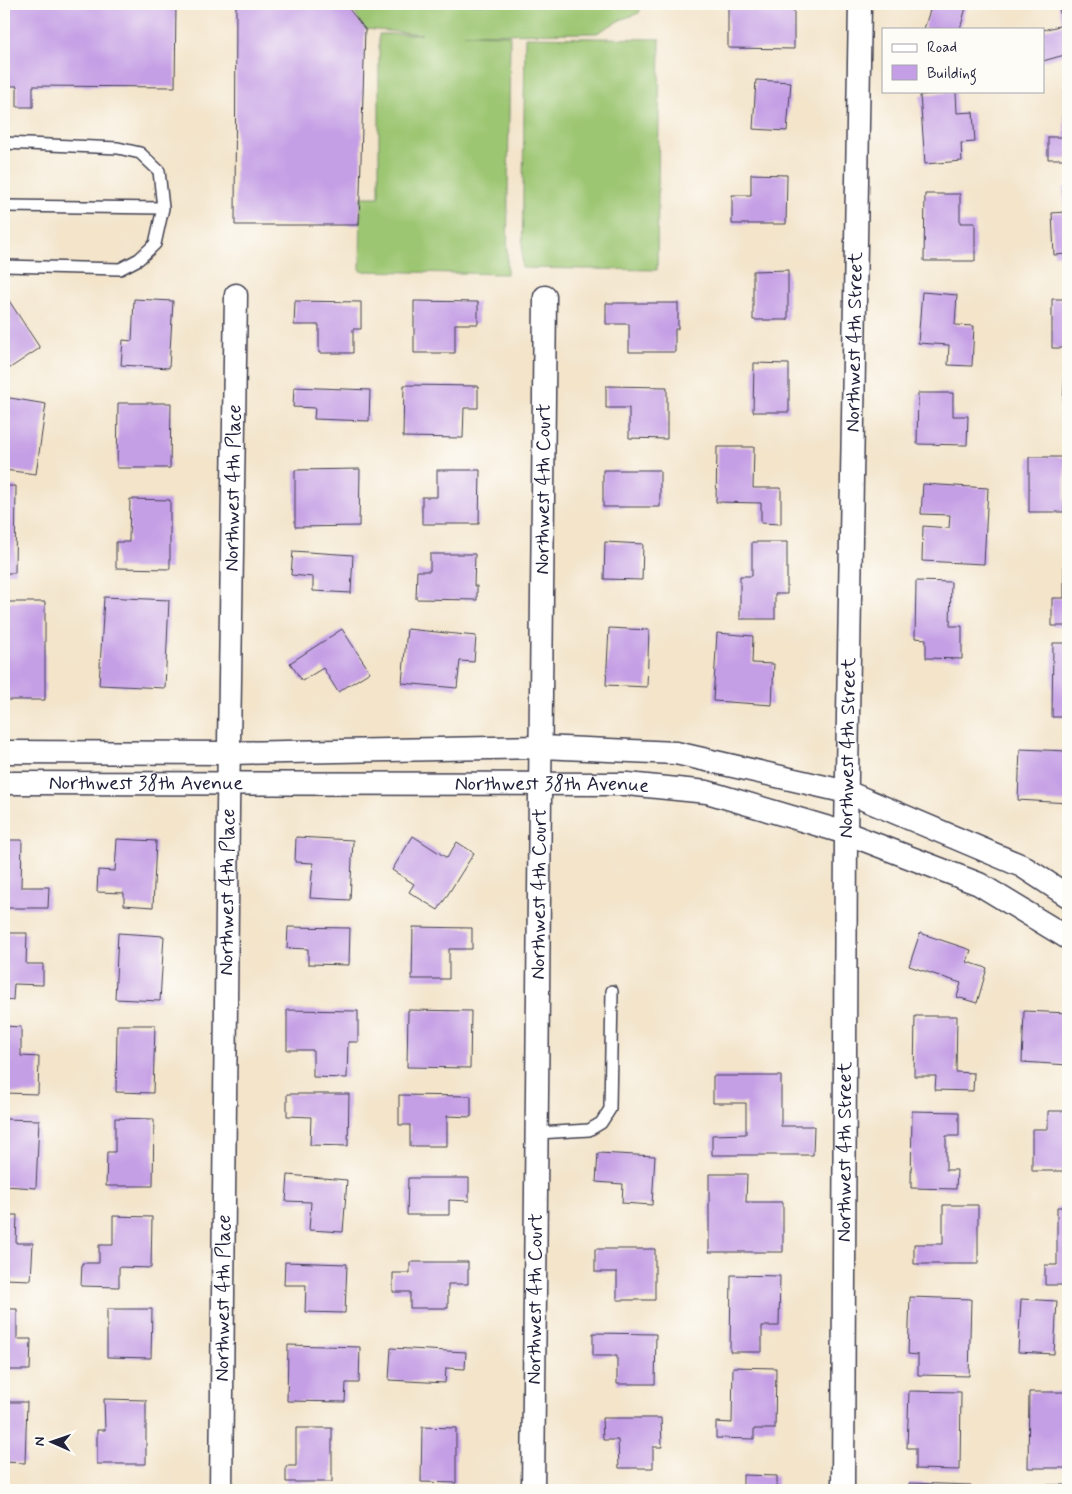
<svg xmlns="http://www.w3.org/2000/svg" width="1072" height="1494" viewBox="0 0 1072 1494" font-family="Mynerve,sans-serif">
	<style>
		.garden { fill: #9dc672; stroke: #607456 }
		.building { fill: #c59fe5 }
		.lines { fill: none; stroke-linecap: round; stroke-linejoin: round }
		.lane-casing { stroke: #413f50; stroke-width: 14 }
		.street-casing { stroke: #413f50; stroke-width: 25 }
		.lane { stroke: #fff; stroke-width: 11 }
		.street { stroke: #fff; stroke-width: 22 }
		.labels { text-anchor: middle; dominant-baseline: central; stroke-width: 4; stroke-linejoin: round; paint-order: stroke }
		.street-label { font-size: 20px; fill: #22223b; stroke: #fdfcf7 }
	</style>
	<rect width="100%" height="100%" fill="#fdfcf7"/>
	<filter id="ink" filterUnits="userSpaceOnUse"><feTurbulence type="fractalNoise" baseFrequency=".02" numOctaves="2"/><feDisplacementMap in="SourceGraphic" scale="10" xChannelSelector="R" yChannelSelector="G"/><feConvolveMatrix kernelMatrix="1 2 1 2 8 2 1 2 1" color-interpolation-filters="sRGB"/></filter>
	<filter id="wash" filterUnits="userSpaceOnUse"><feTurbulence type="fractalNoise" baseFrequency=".0096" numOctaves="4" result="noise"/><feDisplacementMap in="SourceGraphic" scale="20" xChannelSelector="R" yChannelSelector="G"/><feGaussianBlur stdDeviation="1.12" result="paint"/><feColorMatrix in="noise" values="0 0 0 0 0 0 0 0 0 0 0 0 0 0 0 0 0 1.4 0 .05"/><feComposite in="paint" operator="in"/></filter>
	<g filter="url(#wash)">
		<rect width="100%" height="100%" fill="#f3e4ca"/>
		<path class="garden" d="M349 4H642L639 13 620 20 597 33 464 34 510 35 507 274 360 271 361 197H379V34H422L365 29Z
			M525 37 660 39 657 270 522 268Z"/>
		<g id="blocks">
			<path class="building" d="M4 4H176L175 87 33 86V107H17V86H4Z
				M236 4H345L365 29 359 225H235Z
				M728 4H794V49L728 48Z
				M932 4H967L960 29H924Z
				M1058 4H1068V54L1043 61V30L1063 25Z
				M756 80 791 82 787 131 753 129Z
				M1064 91H1068V159H1048V137H1064Z
				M956 92 957 113 973 112 975 142 961 143 962 161 925 164 920 95Z
				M751 174 787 175 786 224H732V195H751Z
				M1068 187V254L1054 255 1052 213 1065 212 1063 188Z
				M925 194H960V223H975V261H924Z
				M788 270V320H753V271Z
				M1066 279H1068V348H1052V299H1066Z
				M922 292 957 295 955 325 974 326 972 366 948 365 949 345 918 343Z
				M4 293 40 348 4 372Z
				M134 299 173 301 169 368 121 365 123 340 132 341Z
				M295 301 361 302V329H353V353H319V325H294Z
				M414 301 478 302V324H455V353H414Z
				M606 303H678V329H675V352H629V324H606Z
				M754 363 789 364V412H753Z
				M1065 370H1068V419L1062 418Z
				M404 385 478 386V408H464L463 438 403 437Z
				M606 386 667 387V439L629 438V408H606Z
				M294 387 370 390 369 421 314 419 315 408 293 407Z
				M918 393H953V416H968L967 445 917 444Z
				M4 397 46 404 36 474 4 470Z
				M118 403H171L170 468H117Z
				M717 447H754L753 488H781V524L761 523V503L716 502Z
				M1029 457H1065L1064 512H1029Z
				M360 469 359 526 295 527V470Z
				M437 470H480L479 524H422V497H437Z
				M603 470H660V507H603Z
				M923 484 988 488 984 564 922 561 923 526 949 528 950 515 921 514Z
				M4 486H16L15 573H4Z
				M130 499 170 500V569L116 568V542H129Z
				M605 542 643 544 642 580 604 579Z
				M752 542H787V594H775V619H740V576H752Z
				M293 551 353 555 351 593 313 591V577L291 575Z
				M1064 552H1068V626H1052V598H1064Z
				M430 554H475L474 586H477V600L416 599 417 571H430Z
				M916 581 951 582 950 626H962V659L926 658V639L915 638Z
				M104 597 169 600 165 688 99 685Z
				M4 602H45V700H6V635H4Z
				M609 628 649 630 647 687 606 685Z
				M342 629 370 672 338 692 323 668 302 681 290 663Z
				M407 629 476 636 474 662 460 661 457 688 402 683Z
				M717 633 753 636 752 663 774 664 772 705 713 701Z
				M1053 643H1068V717H1052Z
				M1020 749 1068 751V803L1018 800Z
				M413 836 447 858 457 842 474 853 438 910 409 892 414 884 392 870Z
				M296 837 353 840 350 900 310 898 313 863 295 862Z
				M117 839 156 841 153 907 124 905V893L97 892 98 870 115 871Z
				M4 840H22L21 887H49L48 908H4Z
				M288 927 350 928 349 965 308 964V949L287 948Z
				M413 927 472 928V949H449V979H412Z
				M4 933H27L26 964H43V985L14 984 13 1000 4 999Z
				M118 933 164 936 160 1001 115 999Z
				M920 933 971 950 967 962 987 968 977 1003 957 997 961 983 909 966Z
				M287 1010 358 1011V1042H348L347 1078 313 1077V1050H287Z
				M408 1010 471 1011 470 1068 407 1067Z
				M1024 1011 1068 1013V1065L1022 1062Z
				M915 1016H957L956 1072 974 1073 973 1091 935 1090 936 1076H914Z
				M117 1025H155L153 1093 116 1092Z
				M4 1026 21 1027V1056L39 1057 38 1094 4 1093Z
				M713 1076H781V1126H814L813 1155H712V1135L746 1134V1103H713Z
				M287 1094H349L348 1146 310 1145 311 1117 287 1116Z
				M399 1095 471 1096V1117L447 1116V1146H410V1125H399Z
				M912 1111 959 1112V1136H946V1170H957L956 1189 911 1188Z
				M1048 1111H1068V1171H1032V1129H1048Z
				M115 1118 154 1119 153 1186H106L107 1152H115Z
				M4 1119 39 1120 36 1188 4 1186Z
				M598 1153 655 1156 652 1205 622 1203 623 1184 596 1182Z
				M709 1174H747L746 1202H783V1252H709Z
				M288 1175 347 1180 343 1232 309 1230 311 1202 286 1201Z
				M408 1178H469V1201L449 1200V1215H407Z
				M943 1205H978V1264H914V1244H943Z
				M1057 1207H1068V1285H1045V1265H1057Z
				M4 1215H17L16 1243H33L31 1280 4 1279Z
				M113 1216 152 1217 151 1268 119 1267V1287L81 1286 82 1263H99V1245H113Z
				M595 1249H655V1300H617V1272H595Z
				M285 1262 347 1264 345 1313 305 1312 306 1285H284Z
				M410 1262H468V1284H448V1308H410V1292H393V1273H410Z
				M731 1275 780 1276 779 1326H762V1352H730Z
				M910 1297 971 1299 969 1376 918 1375V1355L908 1354Z
				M1021 1299 1057 1301 1054 1354 1018 1352Z
				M4 1309H17V1339H31L30 1370H4Z
				M107 1309H152L151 1358 107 1357Z
				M593 1333 656 1334 655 1384H617V1356H593Z
				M288 1345 360 1347 359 1383H346L345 1402 287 1401Z
				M391 1348 466 1352 465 1369 446 1368 445 1383 389 1380Z
				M733 1367 776 1368 775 1429H754V1439L716 1438V1422L732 1423Z
				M909 1391 961 1392 960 1470 916 1469V1448H907Z
				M1029 1392H1068V1468H1028Z
				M104 1399 146 1400V1464H97V1430H105Z
				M4 1402H27L25 1463 4 1462Z
				M602 1418H661L662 1447H653V1468H619L618 1440H603Z
				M422 1427 456 1428V1483L421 1482Z
				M296 1428H332V1482H286V1466H296Z
				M743 1475 777 1476V1490H743Z
				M909 1483 971 1485 970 1490H909Z
				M1043 1485H1068V1490H1043Z"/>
		</g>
	</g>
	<g filter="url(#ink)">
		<use href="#blocks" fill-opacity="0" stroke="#413f50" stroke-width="1"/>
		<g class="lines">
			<defs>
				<path id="lane" d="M4 143 118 148 140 153 159 171 163 208 155 244 139 259 120 269 4 266
					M4 206 163 208
					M538 1133 589 1130 601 1123 610 1109 612 991"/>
				<g id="street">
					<path d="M4 752 229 753 541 747 676 753 847 792 1022 866 1068 896"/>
					<path id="s1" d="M4 783 627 784 707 792 846 833 979 884 1068 938"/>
					<path id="s2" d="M221 1490 228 808 236 295"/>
					<path id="s3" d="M533 1490 545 297"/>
					<path id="s4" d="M843 1490 846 833 860 4"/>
				</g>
			</defs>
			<use href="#lane" class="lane-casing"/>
			<use href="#street" class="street-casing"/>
			<use href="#lane" class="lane"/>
			<use href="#street" class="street"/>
		</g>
	</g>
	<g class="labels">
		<g class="street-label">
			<text stroke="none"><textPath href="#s4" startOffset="1148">Northwest 4th Street</textPath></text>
			<text stroke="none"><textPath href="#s2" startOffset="1002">Northwest 4th Place</textPath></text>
			<text stroke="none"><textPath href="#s3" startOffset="1001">Northwest 4th Court</textPath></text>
			<text stroke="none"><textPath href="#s4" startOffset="742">Northwest 4th Street</textPath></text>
			<text stroke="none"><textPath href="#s1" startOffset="142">Northwest 38th Avenue</textPath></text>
			<text stroke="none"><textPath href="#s1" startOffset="548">Northwest 38th Avenue</textPath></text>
			<text stroke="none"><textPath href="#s2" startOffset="598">Northwest 4th Place</textPath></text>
			<text stroke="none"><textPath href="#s3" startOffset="596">Northwest 4th Court</textPath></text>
			<text stroke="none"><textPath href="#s4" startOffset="338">Northwest 4th Street</textPath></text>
			<text stroke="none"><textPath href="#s2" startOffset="192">Northwest 4th Place</textPath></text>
			<text stroke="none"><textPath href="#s3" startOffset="191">Northwest 4th Court</textPath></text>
		</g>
	</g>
	<rect width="1072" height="1494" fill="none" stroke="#fdfcf7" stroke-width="20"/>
	<rect x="882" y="28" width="162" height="65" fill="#fdfcf7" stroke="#a5a5ac"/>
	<rect x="892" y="44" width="25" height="8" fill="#ffffff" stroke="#a5a5ac"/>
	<text x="927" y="52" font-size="15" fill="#22223b">Road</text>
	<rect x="892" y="65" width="25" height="15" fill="#c59fe5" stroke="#a5a5ac"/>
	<text x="927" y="78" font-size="15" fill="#22223b">Building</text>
	<g transform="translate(52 1442) rotate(272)" stroke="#fdfcf7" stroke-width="4" paint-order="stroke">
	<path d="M0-4L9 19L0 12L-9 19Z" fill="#22223b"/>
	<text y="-8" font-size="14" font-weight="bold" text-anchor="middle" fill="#22223b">N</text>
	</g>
</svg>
